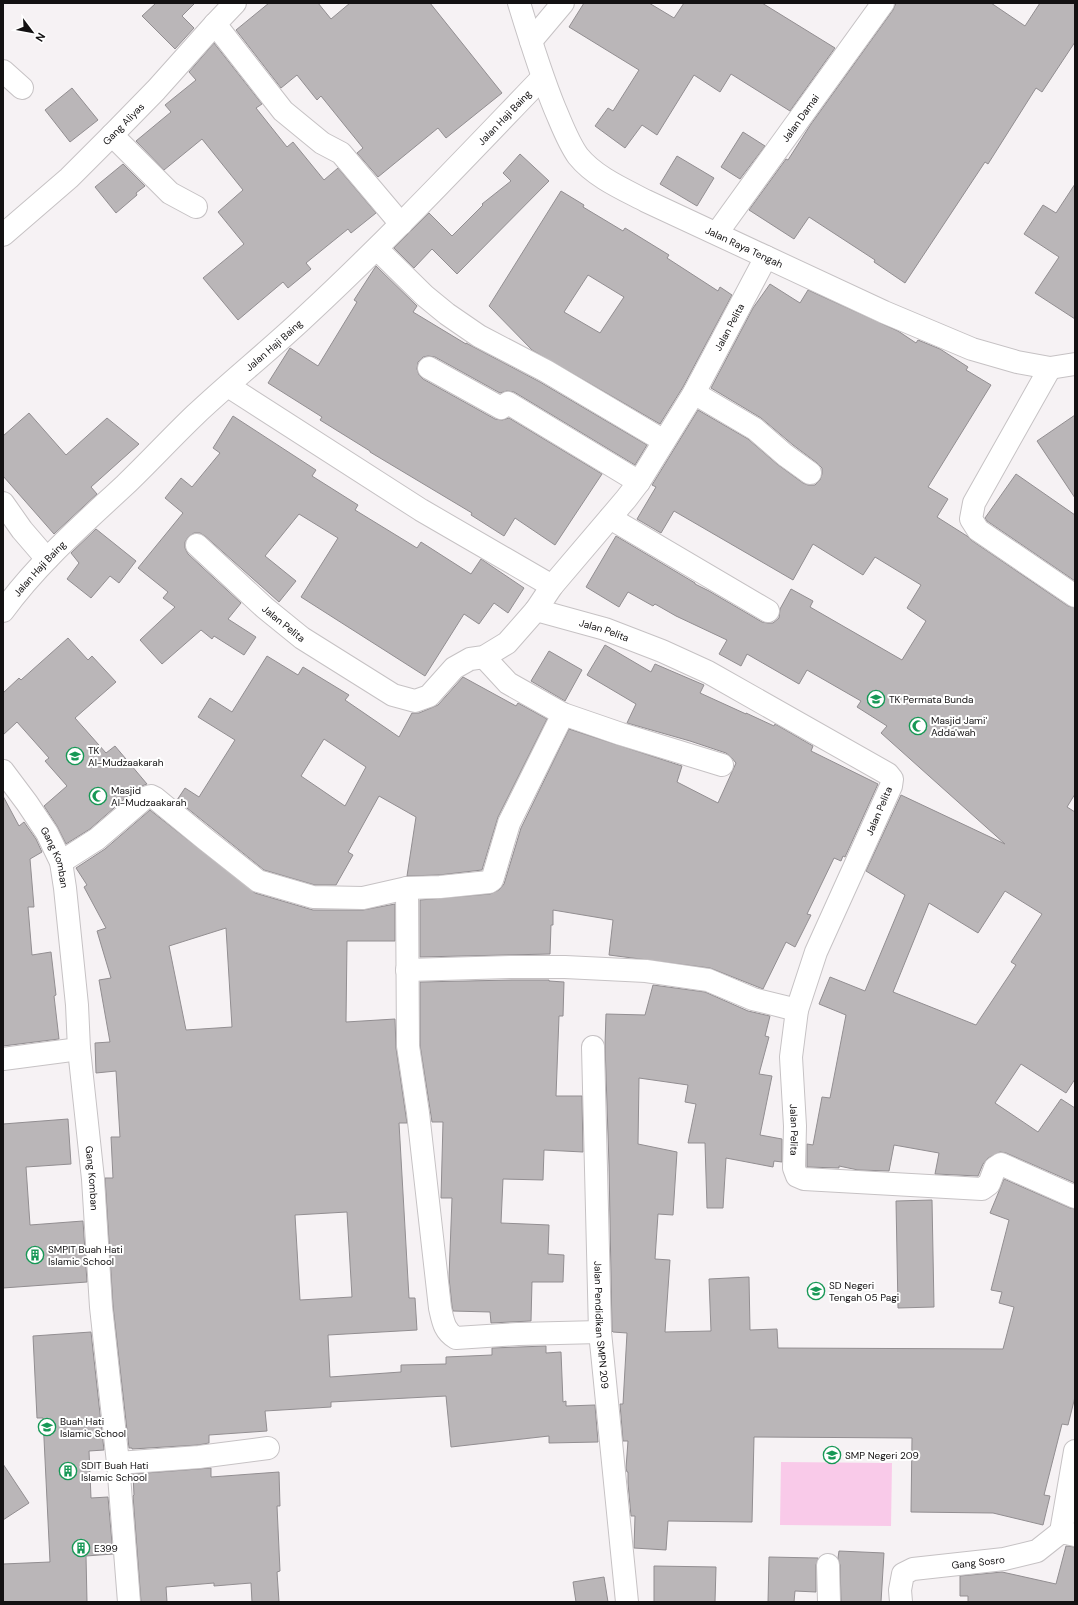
<svg xmlns="http://www.w3.org/2000/svg" width="1078" height="1605" viewBox="0 0 1078 1605" font-family="'DM Sans',sans-serif">
	<style>
		.green { fill: #f9cae9 }
		.building { fill: #bab6b8; stroke: #928e91; fill-rule: evenodd }
		.lines { fill: none; stroke-linecap: round; stroke-linejoin: round }
		.minor-casing { stroke: #c6c2c4; stroke-width: 24 }
		.minor { stroke: #fff; stroke-width: 22 }
		.labels { text-anchor: middle; dominant-baseline: central; stroke-width: 4; stroke-linejoin: round; paint-order: stroke }
		.street-label { font-size: 10px; fill: #131112; stroke: #fff }
		.poi-label { font-size: 10px; fill: #131112; stroke: #fff; text-anchor: start }
	</style>
	<rect width="100%" height="100%" fill="#f6f2f4"/>
	<path class="green" d="M781 1462 892 1463 891 1526 780 1525Z"/>
	<path class="building" d="M156 3H195L182 16 194 28 175 49 142 16Z
		M269 3H318L331 19 350 3H430L502 93 446 138 438 128 378 177 357 153 363 148 321 96 317 100 297 75 281 88 236 30Z
		M584 3H649L674 18 684 3H762L835 48 790 111 731 74 720 92 694 75 657 135 642 125 625 148 595 126 608 108 613 111 639 70 569 27Z
		M896 3H991L1025 26 1040 3H1075V42L1042 92 1036 88 988 164 985 162 905 283 874 262 875 260 809 217 794 239 749 210 786 159 788 160 811 124 893 10Z
		M214 43 262 104 256 108 287 147 293 142 324 180 338 168 376 213 351 233 348 229 306 263 311 269 288 288 283 282 238 320 203 278 244 244 218 212 243 190 202 139 164 170 136 141 171 112 165 105 196 80 189 72Z
		M72 88 98 120 70 142 45 110Z
		M743 132 765 146 740 179 721 167Z
		M520 154 549 181 457 274 432 249 414 268 394 248 429 213 452 236 483 205 482 204 511 181 503 173Z
		M677 156 714 178 697 206 660 184Z
		M123 164 145 186 136 193 137 195 116 213 95 187Z
		M1075 184V319L1035 293 1059 257 1024 234 1043 205 1056 213Z
		M561 191 584 205 583 207 623 231 625 228 669 255 667 258 718 291 720 287 732 295 683 387 660 424 532 350 489 306ZM588 275 624 297 600 333 564 312Z
		M376 266 417 306 413 312 466 344V343L540 382 647 445 635 465 514 392 507 391 500 393 435 357 428 356 423 357 418 362 417 369 419 375 423 379 495 419 502 420 509 418 602 474 555 545 515 518 504 536 471 515 472 513 370 452V451L320 420 322 417 268 383 290 348 318 366 357 302 354 300Z
		M770 284 800 303 808 290 898 331 916 343 918 340 940 349 968 367 966 370 991 385 928 487 948 499 937 517 967 536 971 540 1068 606 1075 608V794L1067 807 1075 812V1079L1066 1093 1021 1064 995 1103 1038 1132 1061 1099 1075 1108V1183L1006 1153 1000 1152 988 1158 983 1164 978 1176 935 1174 939 1153 894 1145 889 1171 858 1170 839 1166V1168L807 1167V1144L813 1145 822 1097 830 1098 846 1015 819 1004 830 977 865 991 905 895 866 871 901 795 1005 844 881 733 887 726 857 707 861 701 807 670 799 684 747 654 741 666 719 654 727 640 676 616 655 604 653 606 628 592 619 607 586 587 616 536 695 583V584L709 591 762 622 768 623H773L779 618 780 609 791 589 813 601 810 607 902 660 926 621 907 608 921 585 875 557 863 575 813 544 793 580 674 511 661 533 637 519 656 487 652 485 698 410 748 439 777 464 803 483 808 485H815L820 480 822 474V468L817 463 793 445 761 418 711 388 753 308ZM1005 891 1042 914 1011 962 1016 965 976 1025 893 992 929 903 978 933Z
		M29 413 66 455 107 418 139 444 91 487 97 494 54 534 3 476V436Z
		M1075 415V498L1037 441Z
		M233 416 316 470 312 476 358 505 355 510 417 548 421 542 471 574 481 559 524 588 508 613 494 603 479 624 464 614 425 676 301 597 338 538 299 514 265 556 296 581 279 602 205 536 200 533H194L188 537 185 542V548L188 554 241 603 228 619 256 637 244 655 214 636 212 639 201 630 162 664 140 640 175 607 163 598 168 592 138 568 183 513 165 498 181 478 192 487 220 453 213 448Z
		M1016 474 1075 515V581L987 521 985 518Z
		M96 529 136 561 119 583 110 576 91 598 67 579 79 563 71 553Z
		M68 638 88 660 92 656 116 682 75 718 106 753 115 746 147 784 137 788 90 829 66 844 57 826 44 806 67 786 45 761 49 758 17 722 3 735V693L19 678 21 680Z
		M605 645 651 672 655 664 704 685 700 693 746 714V713L774 726 775 724 813 746 811 751 878 784 845 857 843 856 841 861 834 858 807 914 811 915 795 947 786 942 763 989 710 968 609 955 613 920 553 910V925H551L550 954 420 957V900L490 894 499 890 504 884 521 828 569 729 682 766 677 782 718 803 736 763 731 757 726 753 690 741 627 723 636 704 587 675Z
		M549 651 582 670 565 701 531 681Z
		M267 656 298 675 303 667 349 695 345 700 399 737 412 713H419L438 705 463 677 516 706 518 703 547 719 498 817 482 870 439 875 407 876 416 817 379 796 348 852 353 855 336 885H315L264 870 177 800 185 788 199 797 235 740 198 717 210 698 232 712ZM324 739 366 767 345 806 301 776Z
		M3 796 19 826 24 822 36 839 42 852 30 859 34 907H28L32 955 51 952 56 995 54 996 59 1039 3 1046Z
		M150 810 255 893 313 910H363L395 904V941H347L346 1022 395 1019 396 1048 407 1123H399L409 1298H415L417 1330 328 1335 330 1377 401 1372V1365L446 1364V1357L492 1355V1348L546 1346V1353L561 1352 563 1402 566 1401V1406L595 1405 598 1442 549 1443V1436L451 1447 446 1396 331 1402V1407L265 1411 267 1431 209 1435V1443L198 1445 132 1449V1448H129L113 1306 105 1178H113L111 1137H120L116 1071 96 1073 95 1043 110 1042 99 980 111 978 97 931 106 928 84 887 87 885 76 868 105 849ZM226 928 232 1027 186 1030 169 946ZM347 1212 352 1297 300 1300 295 1215Z
		M512 980H549V981L564 982 563 1016H559L556 1096H582L583 1152 544 1150 543 1180 503 1179 501 1223 549 1225 548 1254 564 1255 563 1282H532L531 1321 491 1323 490 1312 453 1311 452 1306 449 1278 452 1198H441L443 1122H432L420 1045V982Z
		M653 985 705 992 748 1011 770 1016 765 1036 769 1037 759 1074 772 1076 760 1135 782 1139V1162L774 1161 773 1167 726 1158 723 1208H707L705 1143H688L696 1104 685 1102 688 1085 639 1078 638 1144 677 1152 673 1215 658 1214 655 1259 670 1260 665 1332 711 1331 709 1279 749 1277 750 1330 777 1329 778 1348 1003 1349 1014 1307 999 1303 1002 1292 991 1290 1009 1220 990 1213 1004 1179 1070 1208 1075 1209V1397L1068 1425 1062 1424 1044 1495 1050 1496 1043 1525 993 1513 911 1512 912 1438 754 1437 752 1522 668 1521 666 1550 634 1548 635 1516H631L628 1483V1472H627L626 1468 628 1441H623L620 1404H623L627 1333 613 1332 612 1331 609 1165 605 1045 606 1014 645 1015Z
		M68 1119 71 1164 26 1167 30 1225 83 1221 87 1282 3 1288V1124Z
		M932 1200 934 1307 898 1308 896 1201Z
		M91 1332 104 1450 89 1451 91 1498 108 1497 113 1554 86 1556 87 1602H3V1564L50 1562 43 1418H37L33 1336Z
		M3 1464 29 1503 3 1520Z
		M211 1468V1477L279 1472 280 1506H277L280 1571 277 1572 279 1602H252L251 1583 214 1586V1583L166 1587 167 1602H141L133 1496 134 1495 133 1474Z
		M1066 1546 1075 1547V1602H968V1596H960V1576L1002 1572 1056 1584Z
		M839 1551 884 1553 881 1602H841L840 1565 838 1558Z
		M769 1557 818 1558 816 1565V1592L795 1591 794 1602H768Z
		M654 1566 716 1567 715 1602H654Z
		M604 1577 608 1602H576L573 1582Z"/>
	<g class="lines">
		<defs>
			<g id="minor">
				<path id="s1" d="M519 3C530 39 541 75 555 109 562 125 568 142 578 156 595 177 623 189 646 201L884 312 972 349 1017 362 1050 368 1075 364"/>
				<path d="M215 24 283 111 322 143 341 153 401 224"/>
				<path d="M531 41 563 3"/>
				<path d="M3 71 22 88"/>
				<path d="M112 135 170 193 196 207"/>
				<path id="s2" d="M717 233 883 3"/>
				<path id="s3" d="M3 235 69 178 112 135 156 90 215 24 235 3"/>
				<path d="M377 249 425 296 447 314 479 336 546 371 664 441"/>
				<path d="M429 368 501 408 508 403 639 482"/>
				<path d="M1050 368 974 503 971 519 978 530 1075 596"/>
				<path d="M228 386 421 510 552 586"/>
				<path d="M694 393 755 429 785 455 810 473"/>
				<path d="M3 503 22 530 47 559"/>
				<path d="M610 518 768 611"/>
				<path id="s4" d="M197 545 265 608 302 638 393 695 415 701 429 696 454 668 470 659 484 657 507 643 536 610 552 586 626 499 639 482 694 393 766 257"/>
				<path id="s5" d="M536 610 605 629 662 651 708 672 888 774 892 779 891 786 816 952 797 1010 791 1057 795 1126 794 1168 797 1176 804 1179 982 1189 989 1184 995 1168 1001 1164 1075 1197"/>
				<path id="s6" d="M3 611C38 563 82 525 125 485 149 462 171 438 195 415 231 381 270 350 306 316 388 240 465 158 542 78"/>
				<path d="M484 657 508 683 563 714 621 734 722 765"/>
				<path id="s7" d="M3 771 27 803 47 833 61 862 65 888 77 1005 79 1049 93 1179 101 1307 118 1463 129 1602"/>
				<path d="M61 862 97 839 145 798 151 796 155 798 205 839 258 881 313 897 363 898 407 888 440 887 489 882 492 880 493 877 509 823 563 714"/>
				<path d="M407 888 408 1046 418 1113 440 1308C443 1321 444 1331 456 1338L518 1334 600 1332"/>
				<path d="M407 970 512 967H565L646 971 708 980 753 999 797 1010"/>
				<path id="s8" d="M593 1047 600 1332 627 1602"/>
				<path d="M3 1059 79 1049"/>
				<path d="M118 1463 199 1457 268 1448"/>
				<path d="M1061 1532 1075 1451"/>
				<path d="M828 1565 829 1602"/>
				<path id="s9" d="M901 1602 900 1590 903 1574 913 1569 1004 1559 1037 1551 1061 1532 1075 1535"/>
			</g>
		</defs>
		<use href="#minor" class="minor-casing"/>
		<use href="#minor" class="minor"/>
	</g>
	<defs>
		<symbol id="school-ring" viewBox="-11 -11 22 22"><circle r="9.5" fill="#fff" stroke="#179856" stroke-width="1.5"/><path d="M0-5L7-2L0 1L-7-2ZM-4 1L0 2.5L4 1V4Q0 6-4 4Z" fill="#179856"/></symbol>
		<symbol id="mosque-ring" viewBox="-11 -11 22 22"><circle r="9.5" fill="#fff" stroke="#179856" stroke-width="1.5"/><path d="M3.5-4.9A6 6 0 1 0 3.5 4.9A5 5 0 1 1 3.5-4.9Z" fill="#179856"/></symbol>
		<symbol id="building-ring" viewBox="-11 -11 22 22"><circle r="9.5" fill="#fff" stroke="#179856" stroke-width="1.5"/><path d="M-4-6H4V6H1V3H-1V6H-4ZM-2.5-4.3h1.7v1.8h-1.7ZM.8-4.3h1.7v1.8H.8ZM-2.5-1h1.7V.8h-1.7ZM.8-1h1.7V.8H.8Z" fill="#179856"/></symbol>
	</defs>
	<g fill-rule="evenodd">
		<use href="#school-ring" x="866" y="689" width="20" height="20"/>
		<use href="#mosque-ring" x="908" y="716" width="20" height="20"/>
		<use href="#school-ring" x="65" y="746" width="20" height="20"/>
		<use href="#mosque-ring" x="88" y="786" width="20" height="20"/>
		<use href="#building-ring" x="25" y="1245" width="20" height="20"/>
		<use href="#school-ring" x="806" y="1281" width="20" height="20"/>
		<use href="#school-ring" x="37" y="1417" width="20" height="20"/>
		<use href="#school-ring" x="822" y="1445" width="20" height="20"/>
		<use href="#building-ring" x="58" y="1461" width="20" height="20"/>
		<use href="#building-ring" x="71" y="1538" width="20" height="20"/>
	</g>
	<g class="labels">
		<g class="street-label">
			<text stroke="none"><textPath href="#s6" startOffset="704">Jalan Haji Baing</textPath></text>
			<text stroke="none"><textPath href="#s2" startOffset="142">Jalan Damai</textPath></text>
			<text stroke="none"><textPath href="#s3" startOffset="164">Gang Aliyas</textPath></text>
			<text stroke="none"><textPath href="#s1" startOffset="355">Jalan Raya Tengah</textPath></text>
			<text stroke="none"><textPath href="#s4" startOffset="770">Jalan Pelita</textPath></text>
			<text stroke="none"><textPath href="#s6" startOffset="380">Jalan Haji Baing</textPath></text>
			<text stroke="none"><textPath href="#s6" startOffset="56">Jalan Haji Baing</textPath></text>
			<text stroke="none"><textPath href="#s4" startOffset="117">Jalan Pelita</textPath></text>
			<text stroke="none"><textPath href="#s5" startOffset="71">Jalan Pelita</textPath></text>
			<text transform="translate(879 811) rotate(-67)">Jalan Pelita</text>
			<text stroke="none"><textPath href="#s7" startOffset="102">Gang Komban</textPath></text>
			<text stroke="none"><textPath href="#s5" startOffset="767">Jalan Pelita</textPath></text>
			<text stroke="none"><textPath href="#s7" startOffset="426">Gang Komban</textPath></text>
			<text stroke="none"><textPath href="#s8" startOffset="278">Jalan Pendidikan SMPN 209</textPath></text>
			<text stroke="none"><textPath href="#s9" startOffset="105">Gang Sosro</textPath></text>
		</g>
		<g class="poi-label">
			<text x="889" y="699">TK Permata Bunda</text>
			<text x="931" y="720">Masjid Jami'<tspan x="931" dy="12">Adda'wah</tspan></text>
			<text x="88" y="750">TK<tspan x="88" dy="12">Al-Mudzaakarah</tspan></text>
			<text x="111" y="790">Masjid<tspan x="111" dy="12">Al-Mudzaakarah</tspan></text>
			<text x="48" y="1249">SMPIT Buah Hati<tspan x="48" dy="12">Islamic School</tspan></text>
			<text x="829" y="1285">SD Negeri<tspan x="829" dy="12">Tengah 05 Pagi</tspan></text>
			<text x="60" y="1421">Buah Hati<tspan x="60" dy="12">Islamic School</tspan></text>
			<text x="845" y="1455">SMP Negeri 209</text>
			<text x="81" y="1465">SDIT Buah Hati<tspan x="81" dy="12">Islamic School</tspan></text>
			<text x="94" y="1548">E399</text>
		</g>
	</g>
	<rect width="1078" height="1605" fill="none" stroke="#131112" stroke-width="8"/>
	<g transform="translate(32 32) rotate(122)" stroke="#ffffff" stroke-width="3" paint-order="stroke">
	<path d="M0-3L7 15L0 10L-7 15Z" fill="#131112"/>
	<text y="-6" font-size="11" font-weight="bold" text-anchor="middle" fill="#131112">N</text>
	</g>
</svg>
